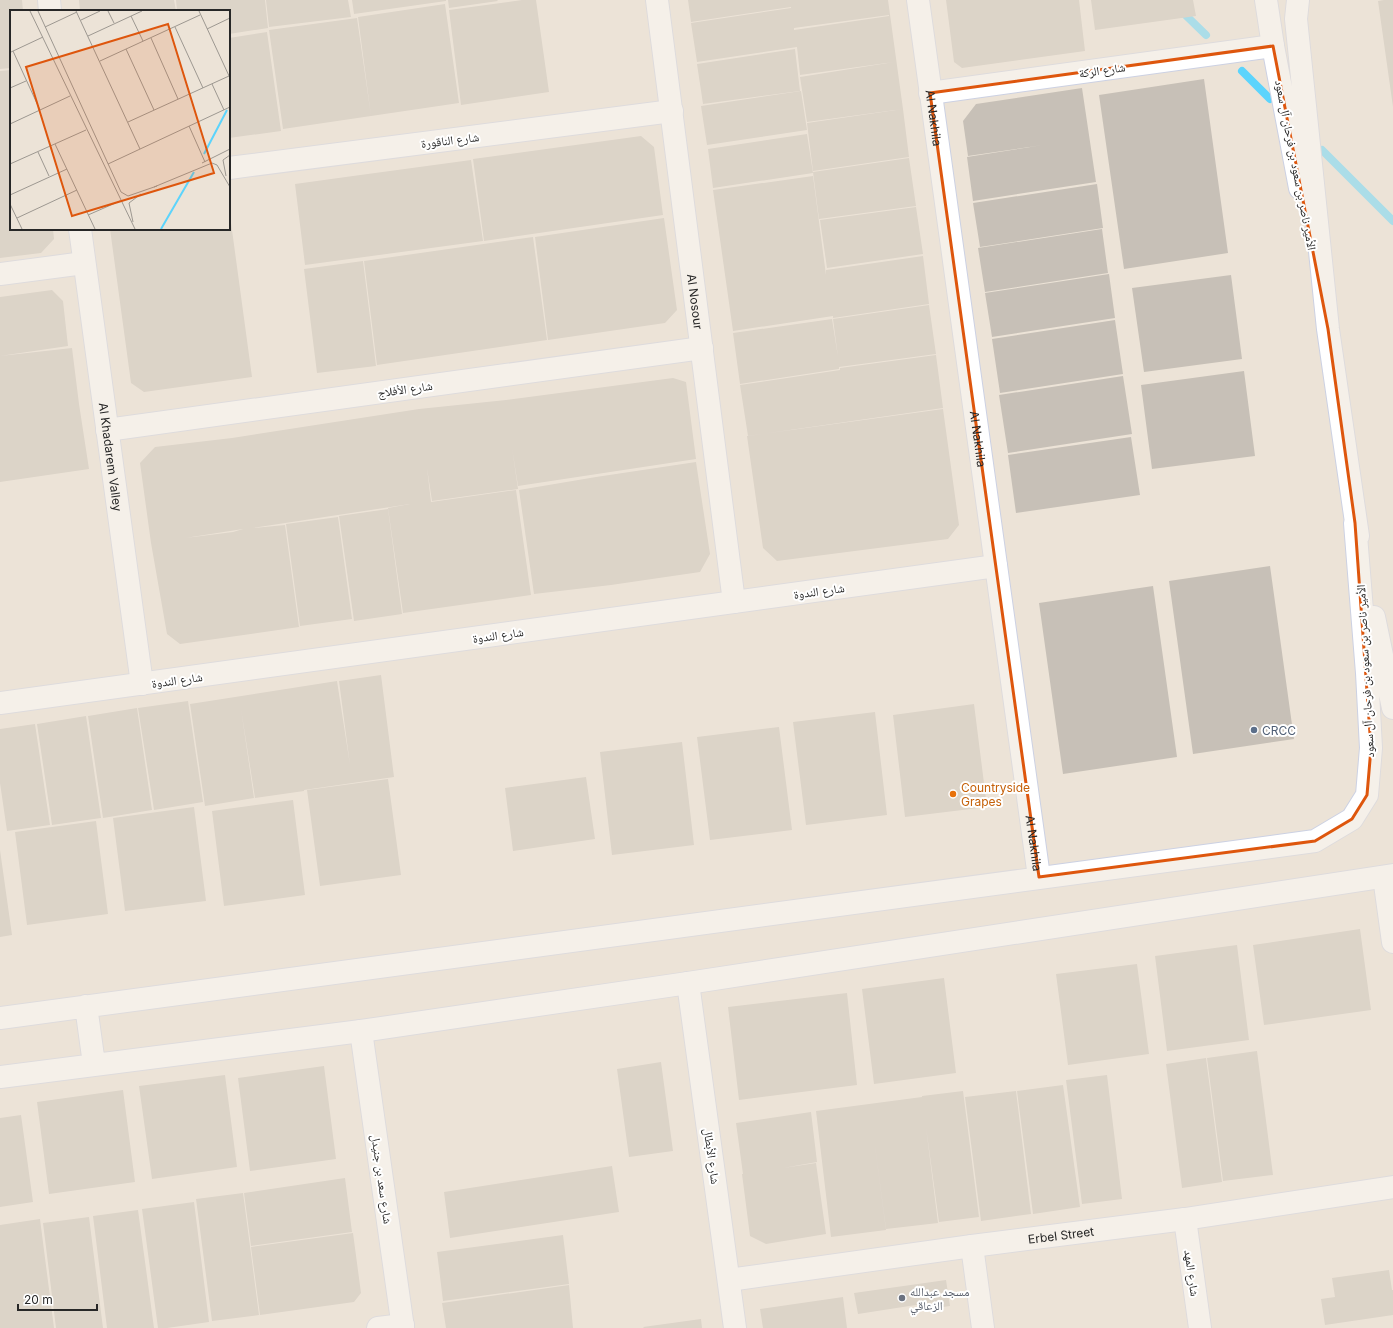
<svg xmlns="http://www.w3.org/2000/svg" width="1393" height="1328" viewBox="0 0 1393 1328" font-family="Inter,'Noto Naskh Arabic',sans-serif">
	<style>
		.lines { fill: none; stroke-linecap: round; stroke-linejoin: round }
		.stream { stroke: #5cd4fc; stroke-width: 8 }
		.building { fill: #c7c0b7; fill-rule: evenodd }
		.minor-casing { stroke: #ccd1e3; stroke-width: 24 }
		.tertiary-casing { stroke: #ccd1e3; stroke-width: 24 }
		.minor { stroke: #fff; stroke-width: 22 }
		.tertiary { stroke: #fff; stroke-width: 22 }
		.marked { fill: none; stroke: #de560d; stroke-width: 3; stroke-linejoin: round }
		.service-dot { fill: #5c6f8a; stroke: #fff; stroke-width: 1.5 }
		.food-dot { fill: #e8710a; stroke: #fff; stroke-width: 1.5 }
		.worship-dot { fill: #6b7280; stroke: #fff; stroke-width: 1.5 }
		.labels { text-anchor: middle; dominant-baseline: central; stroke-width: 4; stroke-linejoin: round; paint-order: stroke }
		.street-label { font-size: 12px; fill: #272727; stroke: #fff }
		.service-label { font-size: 12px; fill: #4e5e75; stroke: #fff; text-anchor: start }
		.food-label { font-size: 12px; fill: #c56008; stroke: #fff; text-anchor: start }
		.worship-label { font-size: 12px; fill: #5b616d; stroke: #fff; text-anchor: start }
		.inset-river { fill: none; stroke: #5cd4fc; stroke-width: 2 }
		.inset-road { fill: none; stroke: #9d9891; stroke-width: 1 }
		.view { fill: #de560d; fill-opacity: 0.15; stroke: #de560d; stroke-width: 2 }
		.inset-edge { fill: none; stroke: #272727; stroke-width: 2 }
	</style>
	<rect width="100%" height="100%" fill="#ece3d7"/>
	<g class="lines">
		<path class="stream" d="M1170 0 1206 35
			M1242 71 1270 99
			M1322 150 1393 221"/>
	</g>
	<path class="building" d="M0 0H22L23 11H11V68L0 69Z
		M79 0H174L176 11H80Z
		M176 0H265L268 28 229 34V11H177Z
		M266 0H348L351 17 269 27Z
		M352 0H446V1L354 14Z
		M448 0H497L498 1 449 8Z
		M522 0H536L549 92 461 105 449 10Z
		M688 0H888L903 109 807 122 800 77 894 62 800 75 797 47 697 62 691 23 791 8V7L691 22ZM889 15V16L794 30V28Z
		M946 0H1079L1085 51 962 68 954 62Z
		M1091 0H1193L1196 16 1095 30Z
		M1384 0H1393V107L1378 1Z
		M445 4 459 103 371 116 358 17Z
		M357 18 371 116 283 129 269 30Z
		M267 32 281 131 229 138V38Z
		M795 49 800 91 703 104 697 64Z
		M11 70V229H53L54 239 41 253 0 258V71Z
		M1204 79 1228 253 1124 269 1099 95Z
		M1082 88 1096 182 973 201 967 157 1043 145 968 156 963 121 976 104Z
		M801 91 807 130 707 145 701 106Z
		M903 109 909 157 813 171 807 123Z
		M807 134 813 173 713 188 708 149Z
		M641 136 654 147 663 215 484 241 473 159Z
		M909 158 916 206 819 219 813 172Z
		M471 160 483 241 305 265 295 184 353 176 362 241 353 176Z
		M813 176 826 275V270L923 256 929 304 833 318V316L733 331 713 190Z
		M1097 184 1103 228 980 247 973 203Z
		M916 207 923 254 827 268 820 220Z
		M229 208 252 377 144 392 131 383 110 229H229Z
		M664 218 677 310 665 323 548 340 535 237Z
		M1102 229 1108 273 985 292 978 248Z
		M533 237 547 340 377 365 364 261Z
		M363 261 376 366 317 373 304 269Z
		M1109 274 1115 318 992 337 985 293Z
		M1231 275 1242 359 1144 372 1132 288Z
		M52 290 63 301 68 346 0 356V297Z
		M929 305 936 354 839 367V369L740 384 733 333 832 319 838 357 833 319Z
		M1115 320 1123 374 1000 393 992 339Z
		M72 348 79 404 89 469 0 482V356Z
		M936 355 943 408 748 436 740 385 840 370V368Z
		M1244 371 1255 456 1152 469 1141 385Z
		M1123 376 1132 434 1008 453 999 395Z
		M673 378 686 382 696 459 518 486 512 448 518 489 432 501 427 468 431 502 516 490 531 595 403 613 388 508 410 504 253 528 285 525 299 627 180 644 167 634 151 543 140 463 155 447 232 438 419 409 506 400ZM243 529 233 532 185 538Z
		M943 409 959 525 948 539 777 561 763 548 747 436Z
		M1131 437 1140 495 1016 513 1008 455Z
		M696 462 710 554 700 572 611 585 534 594 519 490 596 477Z
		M388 509 402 614 354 621 339 516Z
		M338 517 352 619 300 626 286 524Z
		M1270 566 1294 739 1193 754 1169 581Z
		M1153 586 1177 757 1063 774 1039 603Z
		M381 675 394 777 304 790V791L255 798 241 709 254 798 205 806 190 704 337 681 350 765 339 681Z
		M188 701 203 802 154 810 138 708Z
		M974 704 987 807 905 817 893 715Z
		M137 708 152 810 103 818 88 716Z
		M875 712 887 815 806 825 793 722Z
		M86 716 101 818 52 825 37 724Z
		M35 724 50 825 7 831 0 783V729Z
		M779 727 792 830 710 840 697 737Z
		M682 742 694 845 612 855 600 752Z
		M586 777 595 839 513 851 505 788Z
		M388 779 401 875 320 886 307 790Z
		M293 800 305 895 224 906 212 811Z
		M194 807 206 901 125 911 113 818Z
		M96 821 108 914 27 925 15 832Z
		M0 850 12 935 0 937Z
		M1360 929 1371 1010 1264 1025 1253 945Z
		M1237 945 1249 1040 1167 1051 1155 956Z
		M1137 964 1149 1054 1068 1065 1056 974Z
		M944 978 956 1073 874 1084 862 989Z
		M847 993 857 1085 739 1100 728 1007Z
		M1257 1051 1273 1175 1223 1181 1207 1058Z
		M1206 1058 1222 1182 1182 1188 1166 1064Z
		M661 1062 673 1151 629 1157 617 1069Z
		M324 1066 336 1159 250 1171 238 1078Z
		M225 1075 237 1167 152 1179 139 1086Z
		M1107 1075 1122 1199 1082 1204 1066 1080Z
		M1063 1085 1080 1207 1033 1214 1017 1091Z
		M123 1090 135 1182 49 1194 37 1102Z
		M963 1091 979 1217 939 1222 926 1127 938 1223 886 1229 873 1131 886 1230 831 1237 816 1111 922 1097V1096Z
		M1016 1091 1031 1214 981 1221 965 1097Z
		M811 1112 817 1162 783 1168 816 1163 826 1234 766 1244 750 1236 742 1174H743L736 1123Z
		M21 1115 33 1202 0 1207V1118Z
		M612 1166 619 1212 450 1238 444 1192Z
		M345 1178 352 1232 251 1246 244 1193Z
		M243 1193 259 1315 212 1321 196 1199Z
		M194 1202 209 1322 167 1328H158L142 1209Z
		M138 1210 154 1328H107L93 1216Z
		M89 1217 103 1328H56L43 1223Z
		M40 1219 54 1328H0V1225Z
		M353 1233 361 1293 354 1302 260 1315 251 1247Z
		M563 1235 569 1284 443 1301 437 1252Z
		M1389 1270 1392 1290H1393V1315L1325 1325 1321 1299 1335 1297 1332 1278Z
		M946 1280 950 1306 936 1308 935 1302 858 1314 854 1293Z
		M569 1285 573 1328H446L442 1303Z
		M843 1297 847 1328H763L760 1309Z
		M701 1319 702 1328H644L643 1327Z"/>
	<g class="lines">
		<defs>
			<g id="minor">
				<path d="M49 0 50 11"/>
				<path id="s1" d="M657 0 734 602"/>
				<path id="s2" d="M918 0 1039 877"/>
				<path d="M930 93 1273 46"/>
				<path d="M229 168 672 111"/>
				<path id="s3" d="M80 229 142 684"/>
				<path d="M0 274 84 263"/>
				<path d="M107 430 702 348"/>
				<path d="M0 703 996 566"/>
				<path d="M1384 877 1393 942"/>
				<path d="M688 983 735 1328"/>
				<path d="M361 1031 403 1328"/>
				<path d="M1185 1219 1200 1328"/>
				<path d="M972 1246 983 1328"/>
				<path id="s4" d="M729 1280 972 1246 1185 1219 1393 1187"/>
				<path d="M378 1328 403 1325"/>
			</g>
			<path id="tertiary" d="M1266 0 1273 46 1300 188
				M1298 0 1296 19 1328 329 1358 536
				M1374 617 1393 708
				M86 1006 94 1064
				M0 1018 1315 841 1352 819 1367 795 1371 748 1367 673 1355 523
				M0 1077 361 1031 688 983 1393 875"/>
		</defs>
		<use href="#minor" class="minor-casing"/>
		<use href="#tertiary" class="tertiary-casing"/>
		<use href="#minor" class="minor"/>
		<use href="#tertiary" class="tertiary"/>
	</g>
	<path d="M0 0H1393V1328H0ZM1273 46 1328 329 1355 523 1371 748 1367 795 1352 819 1315 841 1039 877 930 93Z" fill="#ece3d7" fill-opacity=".55" fill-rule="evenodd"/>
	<path class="marked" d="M1273 46 1328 329 1355 523 1371 748 1367 795 1352 819 1315 841 1039 877 930 93Z"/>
	<circle class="service-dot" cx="1254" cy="730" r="4"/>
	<circle class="food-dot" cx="953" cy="794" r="4"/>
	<circle class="worship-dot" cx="902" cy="1298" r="4"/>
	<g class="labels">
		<g class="street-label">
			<text transform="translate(1102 70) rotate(-8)">شارع الركة</text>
			<text stroke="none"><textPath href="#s2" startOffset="119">Al Nakhila</textPath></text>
			<text transform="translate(450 140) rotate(-7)">شارع الناقورة</text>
			<text transform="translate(1296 165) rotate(79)">الأمير ناصر بن سعود بن فرحان آل سعود</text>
			<text stroke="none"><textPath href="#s1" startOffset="304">Al Nosour</textPath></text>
			<text transform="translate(405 389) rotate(-8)">شارع الأفلاج</text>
			<text stroke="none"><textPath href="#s2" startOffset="443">Al Nakhila</textPath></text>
			<text stroke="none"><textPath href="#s3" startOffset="230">Al Khadarem Valley</textPath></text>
			<text transform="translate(819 591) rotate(-8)">شارع الندوة</text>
			<text transform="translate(498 635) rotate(-8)">شارع الندوة</text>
			<text transform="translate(1365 671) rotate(-93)">الأمير ناصر بن سعود بن فرحان آل سعود</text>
			<text transform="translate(177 680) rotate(-8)">شارع الندوة</text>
			<text stroke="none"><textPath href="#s2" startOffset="851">Al Nakhila</textPath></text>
			<text transform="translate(712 1156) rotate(82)">شارع الأبطال</text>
			<text transform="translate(382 1179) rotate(82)">شارع سعد بن جنيدل</text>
			<text stroke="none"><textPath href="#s4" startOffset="335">Erbel Street</textPath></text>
			<text transform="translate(1192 1273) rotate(82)">شارع المهد</text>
		</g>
		<g class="service-label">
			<text x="1262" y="730">CRCC</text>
		</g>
		<g class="food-label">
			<text x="961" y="787">Countryside<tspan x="961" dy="14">Grapes</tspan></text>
		</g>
		<g class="worship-label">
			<text x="910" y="1291">مسجد عبدالله<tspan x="910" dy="14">الزعاقي</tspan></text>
		</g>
	</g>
	<g transform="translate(10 10)">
		<rect width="220" height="220" fill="#ece3d7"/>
		<path class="inset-river" d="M194 144 217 100M151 219 184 162"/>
		<path class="inset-road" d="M20 1 125 219M28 1 111 182 118 186 147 176M66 1 130 139M98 1 104 13M189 1 220 68M121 6 133 31M71 10 90 1M35 17 67 2M165 17 193 78M197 19 220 8M78 26 132 1M141 28 168 89M116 39 144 100M3 41 30 100M1 42 33 27M90 51 190 5M202 74 214 100M0 78 16 71M118 112 219 66M0 114 60 86M179 116 195 152M45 134 85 219M28 142 39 166M192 153 220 139M0 154 76 120M98 154 220 97M216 166 213 150 220 145M144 177 202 153 207 155 220 177M0 185 57 159M0 194 12 219M78 205 110 191M7 208 67 180M123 212 119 193 131 184"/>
		<path class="view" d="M158 14 204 163 62 206 16 57Z"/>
		<rect width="220" height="220" class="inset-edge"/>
	</g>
	<path d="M18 1304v6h79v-6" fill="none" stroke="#272727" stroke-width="2"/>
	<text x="24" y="1304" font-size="12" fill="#272727" stroke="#ffffff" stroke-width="3" paint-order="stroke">20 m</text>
</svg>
